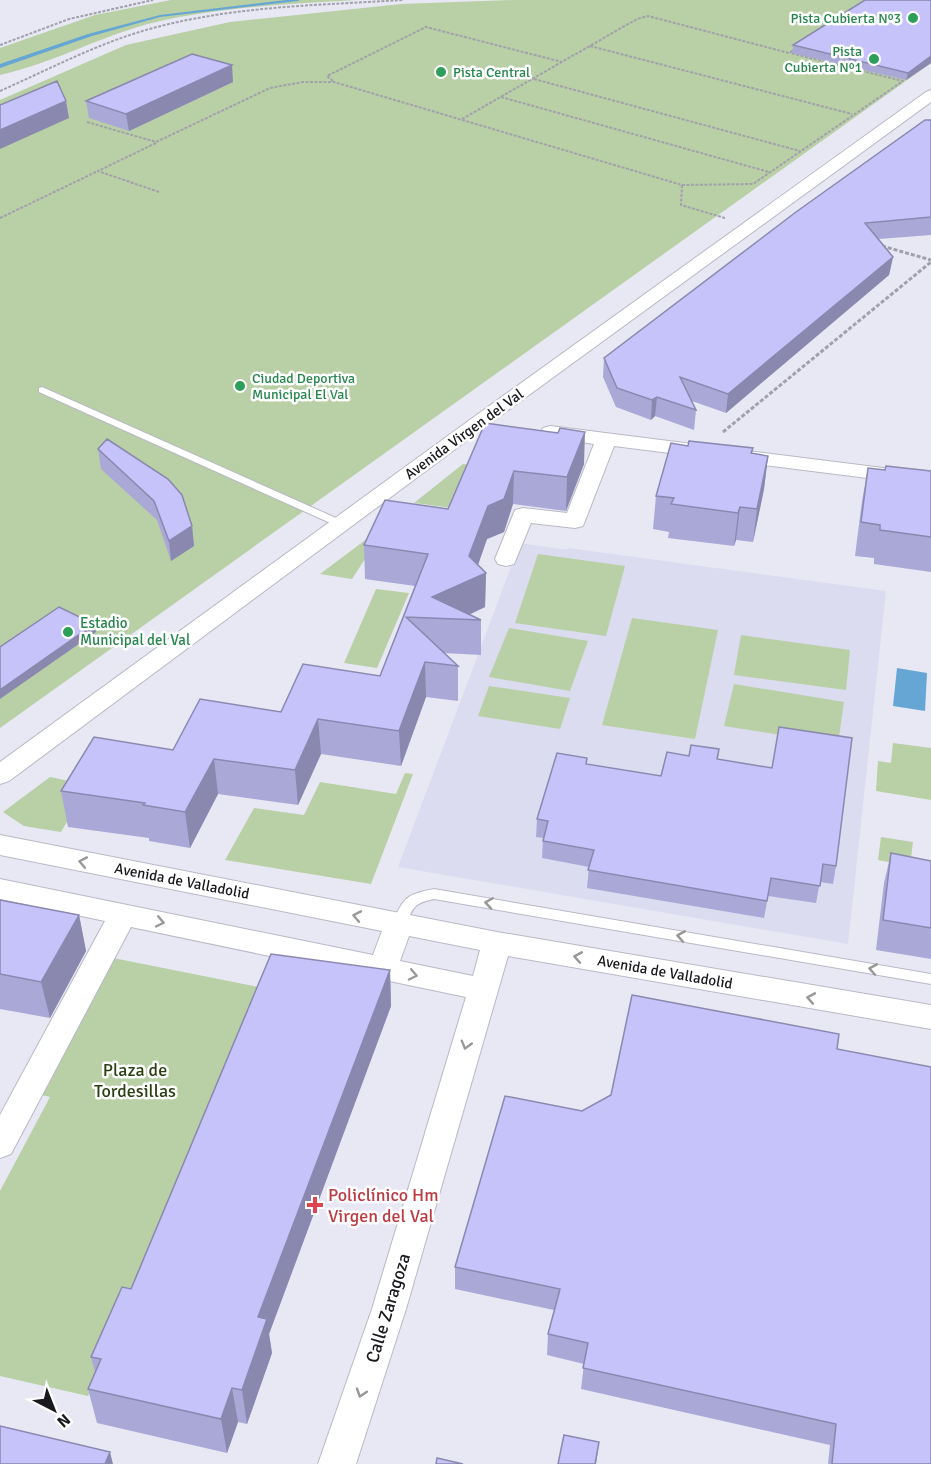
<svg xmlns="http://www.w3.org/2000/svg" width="931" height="1464" viewBox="0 0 931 1464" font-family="Signika,sans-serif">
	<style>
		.built { fill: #dbdcf0 }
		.green { fill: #b9cfa5 }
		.water { fill: #66a6d4 }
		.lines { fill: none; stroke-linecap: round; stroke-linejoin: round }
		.stream { fill: #66a6d4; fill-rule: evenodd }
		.lane-casing { stroke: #b8b9c5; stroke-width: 2 }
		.street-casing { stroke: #b8b9c5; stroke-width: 2 }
		.path-far1 { stroke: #a1a1ab; stroke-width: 2; stroke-dasharray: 3 1.5; stroke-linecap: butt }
		.path { stroke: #a1a1ab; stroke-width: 3; stroke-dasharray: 4 2; stroke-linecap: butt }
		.lane { fill: #fff; fill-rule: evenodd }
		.street { fill: #fff; fill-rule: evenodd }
		.wall { fill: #a9a8d7 }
		.shaded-wall { fill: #8a88af }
		.building { fill: #c5c3fa; stroke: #8a88af; stroke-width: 1.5 }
		.oneway { stroke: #989899 }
		.leisure-dot { fill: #2e9e5b; stroke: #fff; stroke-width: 2 }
		.health-dot { fill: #e0444e; stroke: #fff; stroke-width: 2 }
		.labels { text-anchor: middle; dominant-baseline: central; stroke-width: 5; stroke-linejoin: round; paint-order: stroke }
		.far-leisure-label { font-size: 14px; fill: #27864d; stroke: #fff; text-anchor: end }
		.street-label { font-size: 15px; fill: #19191d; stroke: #fff }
		.leisure-label { font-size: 15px; fill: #27864d; stroke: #fff; text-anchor: start }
		.near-park-label { font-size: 18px; fill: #2b3f11; stroke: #fff }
		.near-health-label { font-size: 18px; fill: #be3a42; stroke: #fff; text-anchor: start }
		.near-street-label { font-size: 18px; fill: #19191d; stroke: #fff }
	</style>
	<rect width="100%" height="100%" fill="#e7e8f4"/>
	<path class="built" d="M520 543 567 550 568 548 886 591 848 944 398 867Z"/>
	<path class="green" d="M171 0H356C290 4 221 7 156 22 102 35 54 63 0 75V48L95 15Z
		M513 0H931V63L0 728V100L126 45 230 22 401 4Z
		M463 464 471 465 453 508 414 503Z
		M408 508 380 536 352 579 320 574Z
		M538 554 625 566 606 636 515 623Z
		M376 589 409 593 377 668 344 663Z
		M632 618 718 630 695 739 602 725Z
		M509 628 588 641 570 691 489 677Z
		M741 635 850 650 846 690 734 675Z
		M734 684 844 702 838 744 724 726Z
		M489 686 570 698 560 729 478 716Z
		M893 743 931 748V800L876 791 878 761 891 763Z
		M405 773 413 774 371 884 225 860 254 808 304 815 320 782 396 794Z
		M50 777 79 783 75 808 61 832 24 826 3 812Z
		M881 837 913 842 910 866 878 860Z
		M103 956 269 989 88 1396 0 1376V1191L50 1097 34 1093Z"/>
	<path class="water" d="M897 668 927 673 925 711 893 706Z"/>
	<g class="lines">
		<path class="stream" d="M286 0H300L298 1 160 17 92 36 0 68V64L88 34 160 15Z"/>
		<defs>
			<path id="lane" d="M42 387 345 522 346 524 345 526H337L39 392V388Z
				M434 889 931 974V984L434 899C411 904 414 908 404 928H394L392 924C404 897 405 895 434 889Z"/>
			<path id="street" d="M931 90V102L485 427 9 781 0 784V762L471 419 926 92Z
				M550 426 931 474V486L614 446 583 526 575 528 531 523 514 564 506 566 498 564 495 559 515 510 523 508 567 513 594 444 543 436 540 432 543 428Z
				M0 835 497 932 931 1005V1029L508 956 406 1309 356 1464H318L372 1309 466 997 131 927 11 1154 0 1158V1115L105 921 0 899V879L373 955 382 931 0 855ZM409 936 480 950 473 976 400 961Z"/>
		</defs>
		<use href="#lane" class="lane-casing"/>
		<use href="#street" class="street-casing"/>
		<path class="path-far1" d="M0 45 69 19 153 0
			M590 46 852 114
			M534 79 800 151
			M333 81 327 76 426 27 562 62
			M0 91C52 68 102 41 157 27 237 6 321 5 403 0
			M501 97 769 172
			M462 119 637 19 648 16 789 53 796 49
			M87 122 156 142 270 88 303 82H334L682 185 681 205 725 218
			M156 143 98 171 159 192
			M682 185 753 184 903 81 790 53
			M0 218 98 171"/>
		<path class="path" d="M882 246 931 260
			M723 432 931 262"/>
		<use href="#lane" class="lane"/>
		<use href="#street" class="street"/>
	</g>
	<path class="wall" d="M931 0V63L906 80 792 53 793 45Z
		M233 82 129 131 89 118 86 101Z
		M931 120V235L879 239 893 257 889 275 726 413 692 401 696 410 694 430 655 416 651 420 616 407 603 377 604 358Z
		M485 423 584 464 566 511 513 504 504 532 487 539 478 565 486 573 485 607 469 615 481 620V655L444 653 458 666V701L426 697 401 766 321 754 298 805 218 794 190 848 149 841V838L68 827 61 791 380 676 415 586 365 579 364 545 448 509Z
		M688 446 753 448 752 453 768 456 764 489 753 542 736 540 734 546 668 538 669 532 653 529 656 496Z
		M98 449 192 526 194 546 171 561 157 520 101 469Z
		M868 468 885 470 931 471V572L874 564V558L855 556 862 501Z
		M719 749 718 759 836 866 833 884 820 882 816 903 768 896 764 918 587 888 589 867 542 858 543 838 536 837 537 819 587 758V764L661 776 689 756Z
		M891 853 931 861V959L876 950 884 883Z
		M0 900 79 915 86 951 50 1018 0 1009Z
		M390 970 391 1006 269 1334 272 1353 247 1424 238 1422 227 1453 97 1423 88 1389 95 1372 91 1357 131 1289Z
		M837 1049 931 1464H828L830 1445 581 1389 584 1364 547 1355 548 1334 554 1310 455 1289V1267L582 1111Z"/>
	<path class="shaded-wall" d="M931 56V63L906 80 908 73Z
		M232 65 233 82 129 131 126 114Z
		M66 101 69 118 0 149V130Z
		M893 257 889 275 726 413 728 394Z
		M657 397 655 416 651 420 652 400Z
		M585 432 584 464 566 511 567 477Z
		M768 456 764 489 753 542 757 509Z
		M514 471 513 504 504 532 487 539 473 579 486 573 485 607 459 619 432 597 469 556 488 506Z
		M740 507 736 540 734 546 738 513Z
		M192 526 194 546 171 561 169 541Z
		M94 624 96 632 0 699V690Z
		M425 662 426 697 401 766 399 731Z
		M318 719 321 754 298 805 295 770Z
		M214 759 218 794 190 848 185 812Z
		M79 915 86 951 50 1018 41 982Z
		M390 970 391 1006 269 1334 272 1353 247 1424 242 1390 258 1317Z
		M232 1388 238 1422 227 1453 221 1419Z
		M599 1442 596 1464H595Z
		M110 1452 113 1464H105Z"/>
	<path class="building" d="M865 0H931V56L908 73 793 45Z
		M192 54 232 65 126 114 86 101Z
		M57 81 66 101 0 130V105Z
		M925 120H931V217L865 223 893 257 728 394 680 377 696 410 657 397 652 400 617 388 604 358 796 212Z
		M485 423 558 433 560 428 585 432 567 477 514 471 504 499 488 506 469 556 486 573 432 597 481 620 406 617 458 666 425 662 399 731 318 719 295 770 214 759 185 812 143 805 145 803 61 791 94 737 173 750 200 699 281 712 303 664 380 676 428 554 364 545 385 500 448 509Z
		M107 439 168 479 182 495 192 526 169 541 154 501 98 449Z
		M689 441 753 448 751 453 768 456 757 509 740 507 738 513 671 504 674 498 656 496 671 443 688 446Z
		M886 466 931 471V537L880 530V525L861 522 868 468 885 470Z
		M59 607 94 624 0 690V647Z
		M779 727 852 738 836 866 823 864 820 886 771 878 767 901 588 870 594 850 543 841 548 821 537 819 557 753 587 758 586 764 661 776 667 752 689 756 691 745 719 749 717 759 772 768Z
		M891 853 931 861V928L883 920Z
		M0 900 79 915 41 982 0 974Z
		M271 954 390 970 258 1317 267 1319 242 1390 232 1388 221 1419 88 1389 101 1359 91 1357 122 1287 131 1289Z
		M632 995 839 1034 837 1049 931 1067V1464H832L836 1424 583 1368 588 1343 548 1334 560 1289 455 1267 505 1096 582 1111 611 1095Z
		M0 1426 110 1452 105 1464H0Z
		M564 1435 599 1442 595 1464H558Z
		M437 1458 463 1464H436Z"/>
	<defs><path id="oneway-chevron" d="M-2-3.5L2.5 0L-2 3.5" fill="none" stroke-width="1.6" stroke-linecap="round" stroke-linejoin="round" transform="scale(1.5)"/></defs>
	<g class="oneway">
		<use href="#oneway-chevron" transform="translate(83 862) rotate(-169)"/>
		<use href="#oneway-chevron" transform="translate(489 903) rotate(-171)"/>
		<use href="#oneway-chevron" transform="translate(357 916) rotate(-169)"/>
		<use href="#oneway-chevron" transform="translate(160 922) rotate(12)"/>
		<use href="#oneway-chevron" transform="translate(681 936) rotate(-170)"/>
		<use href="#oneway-chevron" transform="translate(578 957) rotate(-170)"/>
		<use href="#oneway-chevron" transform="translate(873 969) rotate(-170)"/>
		<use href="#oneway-chevron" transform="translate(413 975) rotate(12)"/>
		<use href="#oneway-chevron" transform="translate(811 998) rotate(-170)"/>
		<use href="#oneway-chevron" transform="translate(466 1045) rotate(106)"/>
		<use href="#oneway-chevron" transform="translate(361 1393) rotate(108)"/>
	</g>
	<g class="leisure-dot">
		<circle cx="913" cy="18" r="6"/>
		<circle cx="874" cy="59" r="6"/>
		<circle cx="441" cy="72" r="6"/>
		<circle cx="240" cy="386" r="6"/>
		<circle cx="68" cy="632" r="6"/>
	</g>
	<path class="health-dot" d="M312 1196h6v6h6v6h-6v6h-6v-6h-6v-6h6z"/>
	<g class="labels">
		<g class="far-leisure-label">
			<text x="901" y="18">Pista Cubierta Nº3</text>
			<text x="862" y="51">Pista<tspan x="862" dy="16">Cubierta Nº1</tspan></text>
			<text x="453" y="72" text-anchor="start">Pista Central</text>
			<text x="252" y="378" text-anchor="start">Ciudad Deportiva<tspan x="252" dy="16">Municipal El Val</tspan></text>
		</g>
		<g class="street-label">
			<text transform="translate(464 434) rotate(-36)">Avenida Virgen del Val</text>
			<text transform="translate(182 881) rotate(11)">Avenida de Valladolid</text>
			<text transform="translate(665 972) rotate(10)">Avenida de Valladolid</text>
		</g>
		<g class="leisure-label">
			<text x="80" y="623">Estadio<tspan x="80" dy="17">Municipal del Val</tspan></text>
		</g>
		<g class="near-park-label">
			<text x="135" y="1070">Plaza de<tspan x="135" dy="21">Tordesillas</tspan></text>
		</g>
		<g class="near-health-label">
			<text x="328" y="1195">Policlínico Hm<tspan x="328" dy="21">Virgen del Val</tspan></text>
		</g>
		<g class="near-street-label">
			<text transform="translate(388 1308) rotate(-73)">Calle Zaragoza</text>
		</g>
	</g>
	<g transform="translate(54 1410) rotate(138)" stroke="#ffffff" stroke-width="4.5" paint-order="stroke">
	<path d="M0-4.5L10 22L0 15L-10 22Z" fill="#19191d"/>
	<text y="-9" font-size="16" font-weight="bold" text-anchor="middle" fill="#19191d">N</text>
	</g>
</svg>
